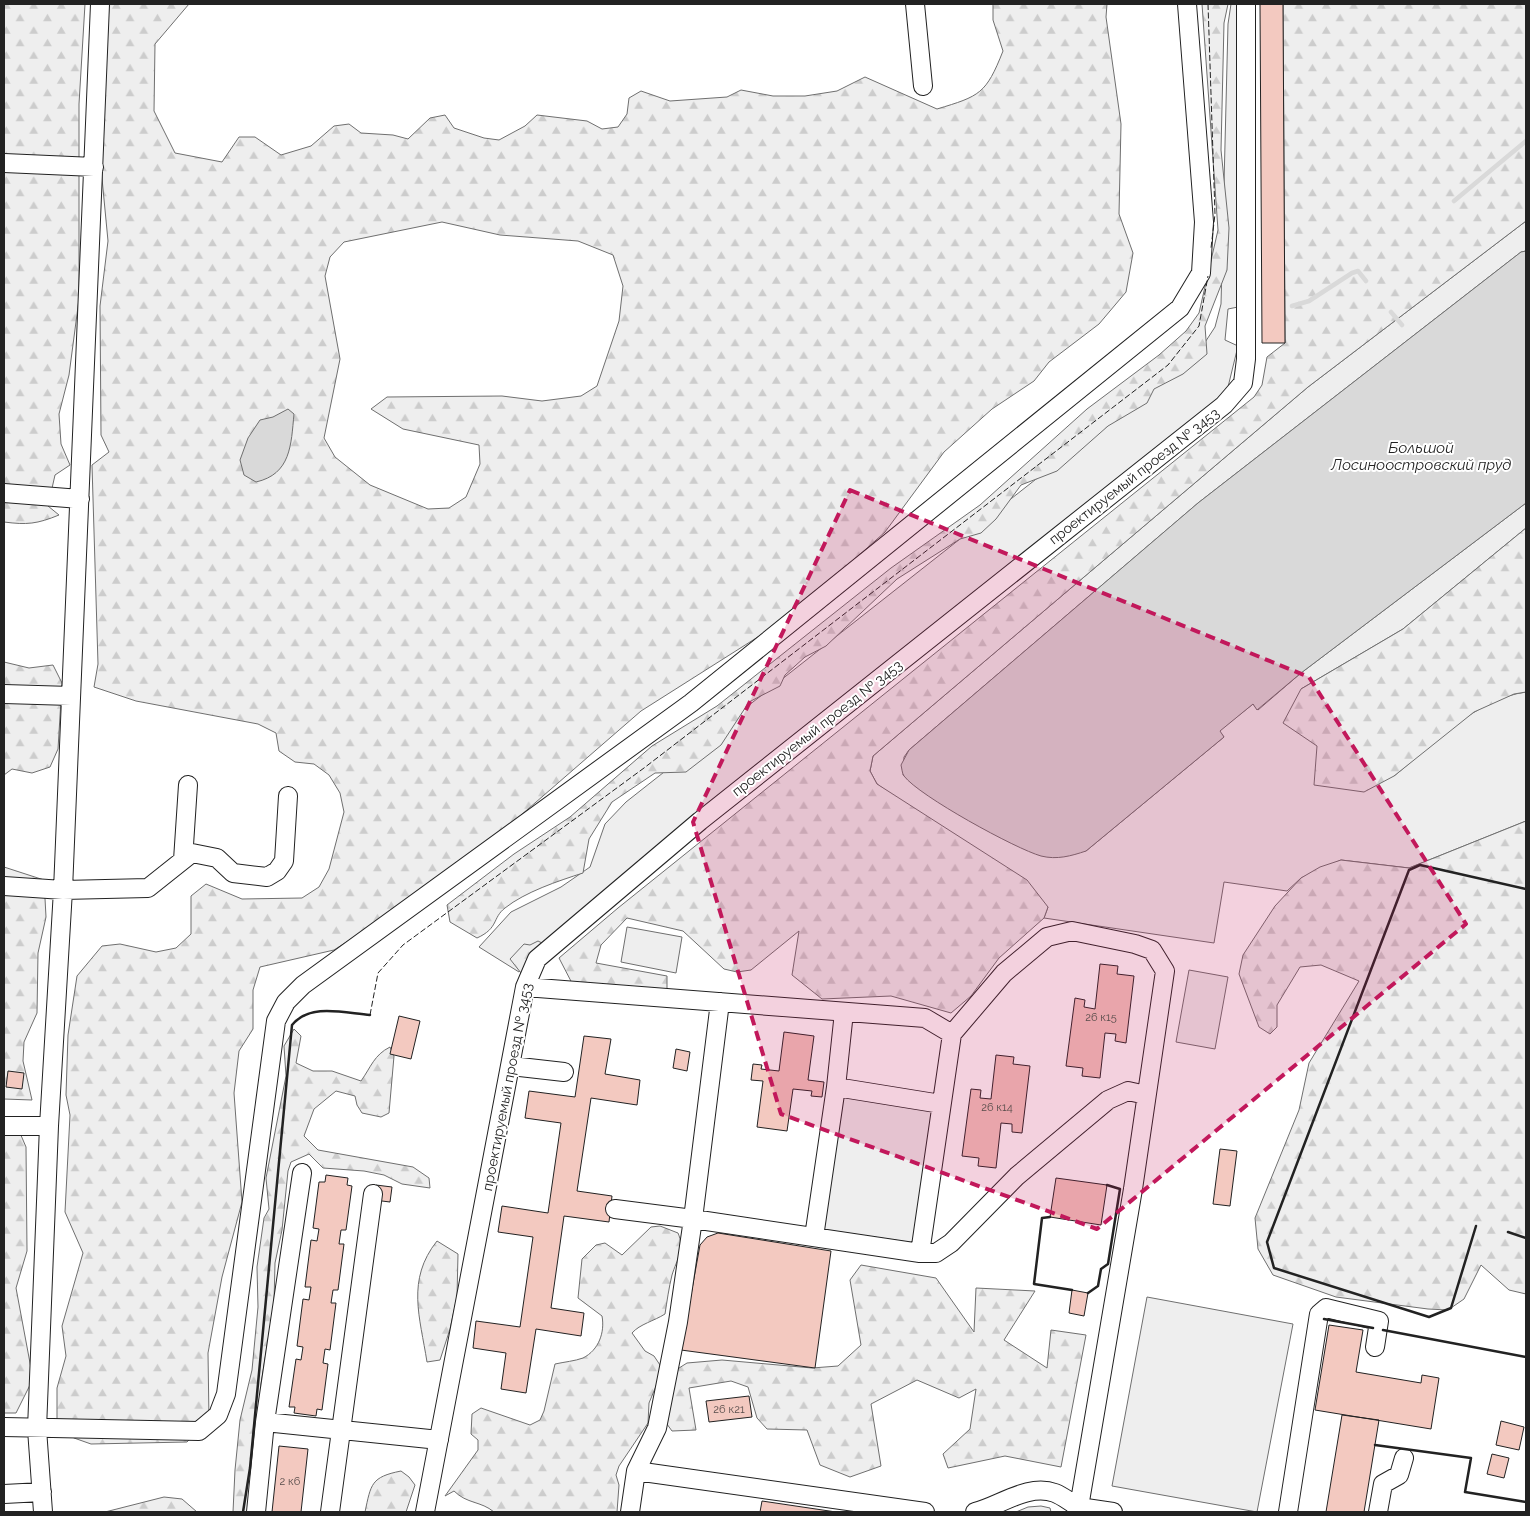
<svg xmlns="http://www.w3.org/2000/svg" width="1530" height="1516" viewBox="0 0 1530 1516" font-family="Raleway,sans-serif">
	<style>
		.green { fill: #eee; stroke: #6f6f6f }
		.forest { fill: url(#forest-firs); stroke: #6f6f6f; fill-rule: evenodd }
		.water { fill: #d9d9d9; stroke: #6f6f6f }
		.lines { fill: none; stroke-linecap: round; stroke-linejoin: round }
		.stream { stroke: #d9d9d9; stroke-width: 4.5 }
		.building { fill: #f3c9c0; stroke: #222 }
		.minor-casing { stroke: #222; stroke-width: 20 }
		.minor { stroke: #fff; stroke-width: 18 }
		.fence { stroke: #222; stroke-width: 1; stroke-dasharray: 6 2.5; stroke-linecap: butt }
		.wall { stroke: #222; stroke-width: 2.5 }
		.marked { fill: #c2185b; fill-opacity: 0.2; stroke: #c2185b; stroke-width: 4; stroke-dasharray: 10 6; stroke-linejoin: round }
		.labels { text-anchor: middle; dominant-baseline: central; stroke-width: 4; stroke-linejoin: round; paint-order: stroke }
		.number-label { font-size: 11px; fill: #564c4a }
		.street-label { font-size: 14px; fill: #222; stroke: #fff }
		.water-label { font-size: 15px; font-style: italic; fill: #222; stroke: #fff }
	</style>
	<defs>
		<pattern id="forest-firs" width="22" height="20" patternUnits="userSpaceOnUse" patternTransform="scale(1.25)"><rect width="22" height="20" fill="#eee"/><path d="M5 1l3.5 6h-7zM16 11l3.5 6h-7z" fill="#ccc"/></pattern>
	</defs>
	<rect width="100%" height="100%" fill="#fff"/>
	<path class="green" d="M1231 4H1240L1238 307 1228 309 1225 340 1238 346 1228 387 1215 403 532 951 519 972 479 947 511 912 561 887 590 867 605 824 626 802 1200 350 1215 327 1221 304 1228 24Z
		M1526 221V251L1521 252 1198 503 909 750 904 757 903 775 925 793 1086 851 1224 737 1219 731 1253 704 1258 710 1301 673 1526 503V528L1403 629 1301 689 1394 776C1433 745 1475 699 1526 692V821L1409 868 1341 860 1301 878 1287 891 1224 882 1214 943 1044 918 1048 907 877 784 870 771 873 756 1308 387Z
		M627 927 682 937 676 973 621 962Z
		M1189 970 1228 977 1215 1049 1176 1042Z
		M840 1094 934 1109 915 1243 819 1229Z
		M1147 1297 1293 1324 1257 1512 1112 1486Z
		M1041 1506 1050 1508 1051 1512H1016L1028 1507Z"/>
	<path class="forest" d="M4 4H85L79 104V299L69 375 59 414 61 444 70 465 55 475 48 506 59 515C37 524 27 525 4 522Z
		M109 4H189L155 44 154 111 175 153 222 162 239 137H255L281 155 311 146 334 126 349 124 361 133 393 135 408 139 430 118 445 115 454 128 484 138 499 140 525 126 537 115 587 121 602 129 618 127 627 114 629 98 641 91 670 101 727 97 741 90 773 96H805L837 91 865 77 937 109C980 96 986 94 1003 51L993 20V4H1107L1106 17 1121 124 1119 214 1133 253 1126 292 1099 324 1049 362 1034 381 992 409 944 452 885 532 791 616 641 711 475 855 395 911 334 950 260 967 253 990V1029L239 1051 234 1093 242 1202 222 1277 208 1353 209 1420 187 1442 91 1444 74 1438 57 1426V1388L66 1356 62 1326 83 1253 65 1212 70 1115 66 1095 68 1035 77 976 102 946 120 944 156 952 176 948 191 934V896L206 884 242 899 302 898 319 887 329 869 344 812 340 793 329 775 314 764 295 762 279 751 276 733 258 724 136 701 94 687 98 664 92 465 109 452 101 435 100 306 108 241 101 168ZM442 222 500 235 578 241 613 255 623 286 619 321 597 386 581 396 542 401 502 396 387 397 371 409 403 429 479 445 480 464 466 497 449 508 428 509 370 485 335 457 324 438 340 359 325 276 330 257 344 242Z
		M1202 4H1228L1224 23 1221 150 1229 228 1227 270 1205 326 1207 354 1183 374 1154 389 1147 403 1108 426 1057 471 1021 485 996 519 981 533 960 539 897 579 826 646 805 657 785 675 780 686 749 702 721 745 686 772 655 773 612 802 589 839 583 873C558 881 525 892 505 908 492 918 499 928 477 938L450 922 447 905 514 854 570 817 652 746 717 706 891 568 980 505 1087 409 1159 355 1186 331 1199 313 1218 230Z
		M1283 4H1526V221L1308 387 873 756 870 771 877 784 1027 880 1048 907 1044 918 999 958 971 996 951 1013 891 996 822 999 792 975 799 931 751 970 737 972 724 969 683 931 627 918 601 945 596 963 667 976V995L574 987 559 958 618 908 1254 397 1262 385 1267 357 1285 343Z
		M1526 528V692L1514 694 1474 712 1394 776 1364 792 1314 785 1317 746 1283 723 1301 689 1403 629Z
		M4 662 29 668 53 665 62 683 58 749 50 767 32 773 12 769 4 775Z
		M1526 821V1294L1509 1290 1481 1265 1464 1299 1448 1310 1428 1309 1336 1297 1273 1275 1258 1249 1255 1218 1299 1110 1309 1063 1359 981 1321 965 1300 967 1277 1005V1027L1270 1034 1259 1027 1239 974 1243 955 1275 906 1301 878 1320 867 1341 860 1409 868Z
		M4 867 44 880 46 917 38 953 37 1013 24 1042 23 1061 32 1100 4 1099Z
		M538 941 546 945 525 972 521 973 510 959 524 944 530 945Z
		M294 1029 301 1036 296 1063 313 1071H332L361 1081C371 1067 374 1055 390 1047L394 1056 389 1113 381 1117 362 1113 357 1105 355 1096 336 1091 314 1109 304 1136 318 1150 413 1167 429 1178 430 1188 402 1184 384 1175 364 1171 323 1168 309 1154 291 1162 288 1171 282 1230 275 1263 274 1303 261 1384 259 1512H233L235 1470 240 1420 252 1370 258 1307 257 1267 264 1218 269 1209 266 1178 286 1076 284 1046Z
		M4 1127 20 1133 26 1147 27 1251 16 1288 33 1379 16 1413H4Z
		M660 1226 678 1233C685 1249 677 1259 672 1275 669 1287 667 1301 665 1314 654 1321 640 1324 632 1333L645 1351 654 1356 660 1365 661 1374 649 1403 648 1423 619 1466 616 1475 619 1485 617 1512H494C481 1501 467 1504 454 1491L445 1496 478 1450V1440L471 1434 472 1414 481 1408 530 1425 540 1420 544 1411 555 1364C564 1362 575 1361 583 1358 599 1350 605 1332 602 1316L578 1298 582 1259 596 1245 605 1243 622 1255 651 1227Z
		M437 1241 458 1254 457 1297 450 1329 440 1360 427 1362C420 1317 406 1280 437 1241Z
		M861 1265 936 1278 974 1332 976 1288 1035 1291 1004 1340 1047 1368 1051 1330 1086 1335 1061 1467 1005 1456 948 1468 943 1454 970 1429 976 1389 959 1398 917 1380 871 1404 881 1466 850 1477 820 1465 807 1430 767 1429 757 1418 748 1387 731 1381 689 1388 696 1430 672 1431 664 1420 668 1375 687 1363 722 1360 812 1368 838 1366 861 1345 850 1280Z
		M401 1471 409 1477 415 1485 406 1512H365C371 1484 371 1477 401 1471Z
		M164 1497 182 1499 197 1512H105Z"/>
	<path class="water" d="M1526 251V503L1301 673 1257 710 1253 704 1220 731 1224 737 1086 851C1071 856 1057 860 1041 856 1016 849 919 796 904 776 902 773 902 769 901 765L909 750 1198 503 1521 252Z
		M288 409 294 414C291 445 291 474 256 482L244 475 240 460 248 438 260 420 273 417Z"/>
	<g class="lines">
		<path class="stream" d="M1454 201 1526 141
			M1292 306 1309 301 1352 273 1358 271 1366 281
			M1391 312 1402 325"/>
	</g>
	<path class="building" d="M1260 4H1283L1285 343H1262Z
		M1100 964 1118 966 1117 974 1134 976 1126 1043 1115 1041 1116 1034 1105 1033 1100 1078 1082 1076 1083 1068 1066 1066 1075 998 1085 1000 1084 1007 1095 1009Z
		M399 1016 420 1021 411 1059 390 1054Z
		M784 1032 814 1036 808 1080 824 1082 822 1097 811 1096 812 1091 793 1089 787 1131 757 1127 763 1081 751 1080 753 1064 762 1065 761 1069 779 1071Z
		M584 1036 611 1039 605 1074 640 1080 637 1105 591 1098 577 1191 612 1196 609 1222 564 1216 551 1308 584 1313 581 1336 536 1329 526 1393 501 1389 506 1353 473 1348 476 1321 520 1327 533 1237 498 1232 502 1206 548 1213 561 1123 525 1118 529 1091 575 1097Z
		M676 1049 690 1052 687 1071 673 1068Z
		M996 1055 1014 1057 1013 1064 1030 1066 1022 1133 1012 1132V1124L1001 1123 996 1168 978 1166 979 1158 962 1156 971 1089 981 1090 980 1098 991 1099Z
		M8 1071 24 1073 22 1089 6 1087Z
		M1220 1149 1237 1151 1230 1206 1213 1204Z
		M326 1175 348 1178 347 1185 352 1186 346 1230H341L339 1244H344L338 1290H333L331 1303H336L330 1350 325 1349 323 1363 328 1364 322 1410 317 1409 316 1416 294 1413 295 1407H289L296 1359 301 1360 303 1347 297 1346 303 1299 309 1300 311 1287H305L311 1240 317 1241 319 1229 313 1228 319 1182H325Z
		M1056 1178 1107 1185 1101 1225 1050 1217Z
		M376 1185 392 1187 390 1202 374 1200Z
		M718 1233 831 1251 815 1368 681 1350 700 1245 707 1237Z
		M1072 1290 1088 1293 1084 1316 1069 1313Z
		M1329 1325 1363 1330 1356 1372 1421 1383 1422 1375 1439 1378 1431 1429 1315 1410Z
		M749 1396 752 1417 709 1422 706 1401Z
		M1342 1415 1379 1420 1364 1512H1326Z
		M1501 1421 1524 1427 1519 1450 1496 1445Z
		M279 1446 308 1449 301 1512H272Z
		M1492 1454 1509 1458 1504 1478 1487 1474Z
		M762 1501 836 1512H760Z"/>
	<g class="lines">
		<defs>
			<path id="minor" d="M915 4 923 86
				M4 163 94 167
				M4 493 80 499
				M4 694 71 696
				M183 860 188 785
				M4 886 63 890 148 888 192 853 217 858 233 873 267 877 277 871 284 861 288 796
				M525 987 925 1018 952 1034
				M844 1012 836 1087 941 1104
				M511 1066 564 1072
				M4 1126H49
				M615 1209 693 1219 720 1002
				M814 1237 836 1087
				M920 1253H936L951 1243 1017 1176 1108 1100 1128 1091 1146 1095
				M265 1422 439 1440
				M4 1427 199 1431 218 1415 226 1394 276 1021 286 1002 303 985 691 703 1180 308 1201 273 1204 222 1187 4
				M636 1471 925 1512
				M4 1494 42 1492
				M43 1512 37 1429 49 1126 63 890 100 4
				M256 1512 265 1422 302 1173
				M330 1512 373 1194
				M425 1512 525 987 537 959 700 821 1224 405 1243 383 1246 359V4
				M630 1512 636 1471 657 1428 678 1322 693 1219 920 1253 952 1034 1004 973 1047 937 1072 931 1135 944 1152 950 1165 971 1133 1189 1079 1507C1071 1503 1063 1496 1055 1493 1028 1483 1000 1506 975 1512
				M1076 1512 1079 1507 1113 1512
				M1288 1512 1319 1314 1326 1308 1379 1321 1375 1347
				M1378 1512 1383 1484 1399 1475 1404 1458"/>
		</defs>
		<use href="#minor" class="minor-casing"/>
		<use href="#minor" class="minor"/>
		<path class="fence" d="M1208 4 1215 214 1211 248
			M370 1015 378 973 403 945 644 768 1168 365 1199 326 1208 276"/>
		<path class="wall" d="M1050 1217 1042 1218 1034 1284 1072 1290
			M1476 1226 1451 1308 1429 1317 1274 1268 1267 1242 1409 870 1420 865 1526 889
			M1508 1232 1526 1238
			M1088 1293 1098 1286 1101 1269 1108 1264 1120 1189 1107 1185
			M1324 1319 1373 1328
			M1383 1330 1526 1357
			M1375 1445 1471 1458 1465 1492 1526 1502
			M243 1512 250 1468 292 1025C310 1003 344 1013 370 1015"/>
	</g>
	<path class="marked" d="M850 490 1309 677 1466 924 1097 1229 781 1114 693 822Z"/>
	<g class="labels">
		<g class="number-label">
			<text x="1101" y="1017">26 к15</text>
			<text x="997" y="1107">26 к14</text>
			<text x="729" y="1409">26 к21</text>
			<text x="290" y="1481">2 к6</text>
		</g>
		<g class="street-label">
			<text transform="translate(1134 476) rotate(-38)">проектируемый проезд № 3453</text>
			<text transform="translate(817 728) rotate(-38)">проектируемый проезд № 3453</text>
			<text transform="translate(507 1087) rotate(-79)">проектируемый проезд № 3453</text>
		</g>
		<g class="water-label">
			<text x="1421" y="448">Большой<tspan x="1421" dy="17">Лосиноостровский пруд</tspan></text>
		</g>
	</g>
	<rect width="1530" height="1516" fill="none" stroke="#222222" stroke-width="10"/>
</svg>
